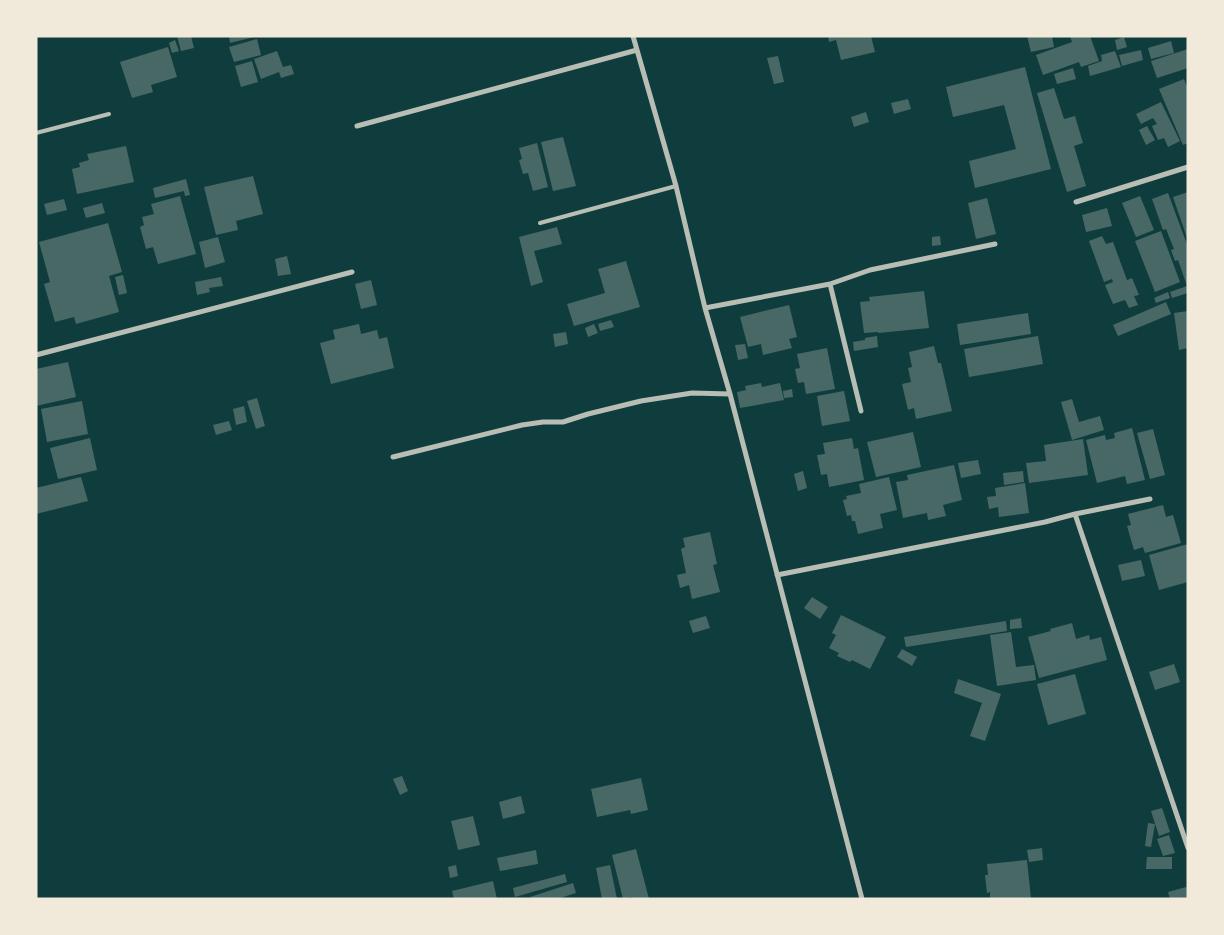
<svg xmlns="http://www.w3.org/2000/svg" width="1224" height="935" viewBox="0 0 1224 935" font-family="Rubik,sans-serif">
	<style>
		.building { fill: #486865 }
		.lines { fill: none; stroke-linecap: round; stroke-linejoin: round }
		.service { stroke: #b8beb3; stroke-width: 4 }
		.minor { stroke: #b8beb3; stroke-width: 5 }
	</style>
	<rect width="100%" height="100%" fill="#0f3d3e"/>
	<path class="building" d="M177 36H191L194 48 181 51Z
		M229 36H254V37L230 43Z
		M828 36H871L875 52 841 60 836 40 829 42Z
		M1027 36H1052L1054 47 1031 52Z
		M1070 36H1090L1099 61 1081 67 1079 62 1043 75 1036 55 1072 42Z
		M1124 37 1127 47 1117 50 1115 40Z
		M257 39 261 55 234 62 229 47Z
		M175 40 179 51 172 53 169 43Z
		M1171 41 1174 53 1151 59 1148 48Z
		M168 47 177 77 151 85 153 92 132 98 120 62Z
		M1188 49V68L1157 78 1151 61Z
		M1141 50 1143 60 1122 66 1119 55Z
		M277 51 283 67 291 65 294 74 281 78 279 72 261 79 254 59Z
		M1115 51 1121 67 1090 76 1088 66 1102 61 1101 55Z
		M778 56 784 82 774 84 767 58Z
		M252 61 258 82 241 87 235 66Z
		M1025 67 1051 169 975 188 969 161 1016 149 1004 105 953 117 946 87Z
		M1073 68 1076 79 1057 84 1054 74Z
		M1184 79 1188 89V143L1183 145 1159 89Z
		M1054 88 1064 119 1075 116 1083 143 1074 146 1086 186 1067 192 1037 93Z
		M908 99 911 109 894 114 891 103Z
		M1161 102 1180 141 1168 147 1164 138 1158 140 1152 126 1157 124 1153 118 1141 124 1136 114Z
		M866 112 869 122 854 127 851 117Z
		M1147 126 1155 140 1146 145 1139 130Z
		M563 137 576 186 553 191 541 142Z
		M537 143 548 187 533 191 528 173 523 174 519 160 522 159 519 148Z
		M126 146 134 182 77 194 72 169 80 167 79 163 89 160 87 154Z
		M253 176 263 214 236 221 238 230 216 235 204 187Z
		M186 179 190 195 185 196 184 191 155 198 153 188Z
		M1188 192V238H1187L1173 197Z
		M1168 193 1188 247V293L1172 298 1170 292 1187 286 1178 260 1175 261 1171 250 1174 249 1166 229 1163 230 1152 199Z
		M180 196 196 254 158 264 153 247 146 249 140 227 144 225 142 217 154 214 151 204Z
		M1140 196 1154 230 1136 237 1122 203Z
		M987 198 996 234 976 239 968 203Z
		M64 199 67 210 47 215 44 204Z
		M102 203 105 213 86 218 83 208Z
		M1107 208 1112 226 1086 232 1082 215Z
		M108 223 122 272 109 276 119 312 76 324 74 317 55 322 44 284 50 282 39 242Z
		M557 227 562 244 534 251 543 282 531 286 519 237Z
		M1161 231 1180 282 1155 292 1135 241Z
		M940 236 941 245 932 246V237Z
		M1102 236 1106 244 1113 242 1127 280 1132 278 1139 295 1134 296 1138 305 1129 308 1125 300 1113 304 1105 285 1113 282 1112 279 1104 282 1089 241Z
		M218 237 225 262 205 268 199 242Z
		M287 256 291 274 278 276 275 259Z
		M626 261 640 307 574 326 567 304 605 293 598 269Z
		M123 275 127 293 119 295 115 277Z
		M221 277 223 286 209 288 210 292 197 295 195 282Z
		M371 280 377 305 361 309 355 284Z
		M924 291 929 328 878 333V332L864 333 860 302 870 301 869 297Z
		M1168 292 1170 298 1156 303 1154 298Z
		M1166 302 1171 314 1118 336 1113 325Z
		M789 305 797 337 789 339 792 348 763 355 761 344 748 347 740 317Z
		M1188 311V348L1179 350 1174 313Z
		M1028 313 1031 334 960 345 957 324Z
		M611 320 614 327 600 331 598 324Z
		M359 324 361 334 377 330 379 339 387 337 394 368 331 384 320 343 335 339 333 330Z
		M594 324 598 333 588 337 585 328Z
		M566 332 568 344 555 347 553 334Z
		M877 336 878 347 854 351 853 342 865 340V338Z
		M1038 336 1043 364 969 377 964 349Z
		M745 344 748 358 738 360 735 345Z
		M934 346 938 363H941L952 411 916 419 914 408 908 410 902 384 911 382 908 368 912 367 909 352Z
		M827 348 835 389 806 394 804 382 798 383 795 369 800 368 797 354Z
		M68 362 76 397 36 406V369Z
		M761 383 762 387 780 383 784 400 740 408 737 392 746 390 745 386Z
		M792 389 793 397 784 398 783 391Z
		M844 391 850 421 822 426 817 396Z
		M257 398 265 426 256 429 247 401Z
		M1072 399 1079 422 1100 416 1104 430 1072 440 1061 402Z
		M82 401 88 434 47 442 41 409Z
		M244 406 247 422 236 425 233 409Z
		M229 421 232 430 216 435 213 425Z
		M1132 428 1145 480 1127 484 1125 476 1097 483 1086 440 1105 435 1106 440 1115 438 1114 433Z
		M1153 429 1165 475 1150 479 1137 433Z
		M913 432 921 467 876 477 867 442Z
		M90 438 97 470 58 479 50 448Z
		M852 438 854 449 858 448 864 480 829 487 827 474 821 475 817 455 825 454 823 443Z
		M1083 439 1088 475 1029 483 1026 463 1046 461 1044 445Z
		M978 460 981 474 961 478 958 463Z
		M954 465 962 500 943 505 946 516 928 520 927 513 903 518 896 482 908 480 907 475Z
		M803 471 807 488 798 491 794 474Z
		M1023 471 1024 482 1004 485 1003 473Z
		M81 477 88 501 36 514V488Z
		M889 477 897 510 880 514 883 528 858 534 855 521H852L851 515 847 516 843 500 847 499 846 496 861 493 859 484Z
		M1025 483 1029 513 999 517 998 507 989 509 987 497 996 496 995 488Z
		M1163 505 1166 517 1173 515 1181 543 1145 553 1143 547 1134 550 1127 526 1131 525 1128 514Z
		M710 532 717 564 713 565 720 592 692 599 689 585 680 588 677 575 686 573 681 549 685 547 683 538Z
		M1188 544V582L1159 590 1149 555Z
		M1141 560 1145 576 1122 581 1118 565Z
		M812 597 828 607 820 619 804 608Z
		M841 615 886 637 870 669 852 660 850 662 837 656 839 653 829 648 836 635 832 633Z
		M706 616 710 628 693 633 689 621Z
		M1021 618 1022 628 1010 629V620Z
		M1006 621 1007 631 906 647 904 637Z
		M1072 623 1076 639 1089 635 1090 640 1101 637 1107 660 1039 678 1028 637 1051 631 1050 629Z
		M1011 632 1016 667 1034 665 1036 680 997 686 990 635Z
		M902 649 917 657 912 666 897 657Z
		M1174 664 1180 682 1155 690 1149 672Z
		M1075 674 1086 714 1048 725 1037 684Z
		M958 679 1001 694 985 741 970 736 982 703 954 693Z
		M402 776 408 791 400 795 393 779Z
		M641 778 648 810 631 814 630 810 597 817 591 789Z
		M521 796 525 813 503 819 499 802Z
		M1162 808 1170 832 1159 836 1151 811Z
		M473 816 480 845 458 850 451 821Z
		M1148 823 1155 824 1151 847 1145 846Z
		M1169 835 1175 853 1163 856 1157 839Z
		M1042 848 1043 860 1029 862 1027 850Z
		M636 849 649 899H632L631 897 623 899 612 855Z
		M536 850 538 864 500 871 497 858Z
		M1147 857H1172V869H1146Z
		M1027 860 1031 899H990V892L987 893 985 875H988L987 864Z
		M456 865 458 876 450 878 448 867Z
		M610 865 617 899H602L596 868Z
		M565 874 567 882 515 897 513 888Z
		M493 881 497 899H454L452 891Z
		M573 883 576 893 557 899H531L530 897Z
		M1186 887 1188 892V899H1170L1168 892Z"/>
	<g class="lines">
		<path class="service" d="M36 133 109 114
			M540 223 676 186"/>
		<path class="minor" d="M633 36 676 186 705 308 730 394 862 899
			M357 126 637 50
			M1076 202 1188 167
			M830 284 861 411
			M705 308 830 284 870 270 995 244
			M36 355 352 272
			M393 457 522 425 543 422H563L588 414 641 401 692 393 730 394
			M1075 514 1188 848
			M777 575 1045 522 1075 514 1150 499"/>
	</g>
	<rect width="1224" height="935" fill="none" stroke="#f1e9da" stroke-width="75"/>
</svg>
